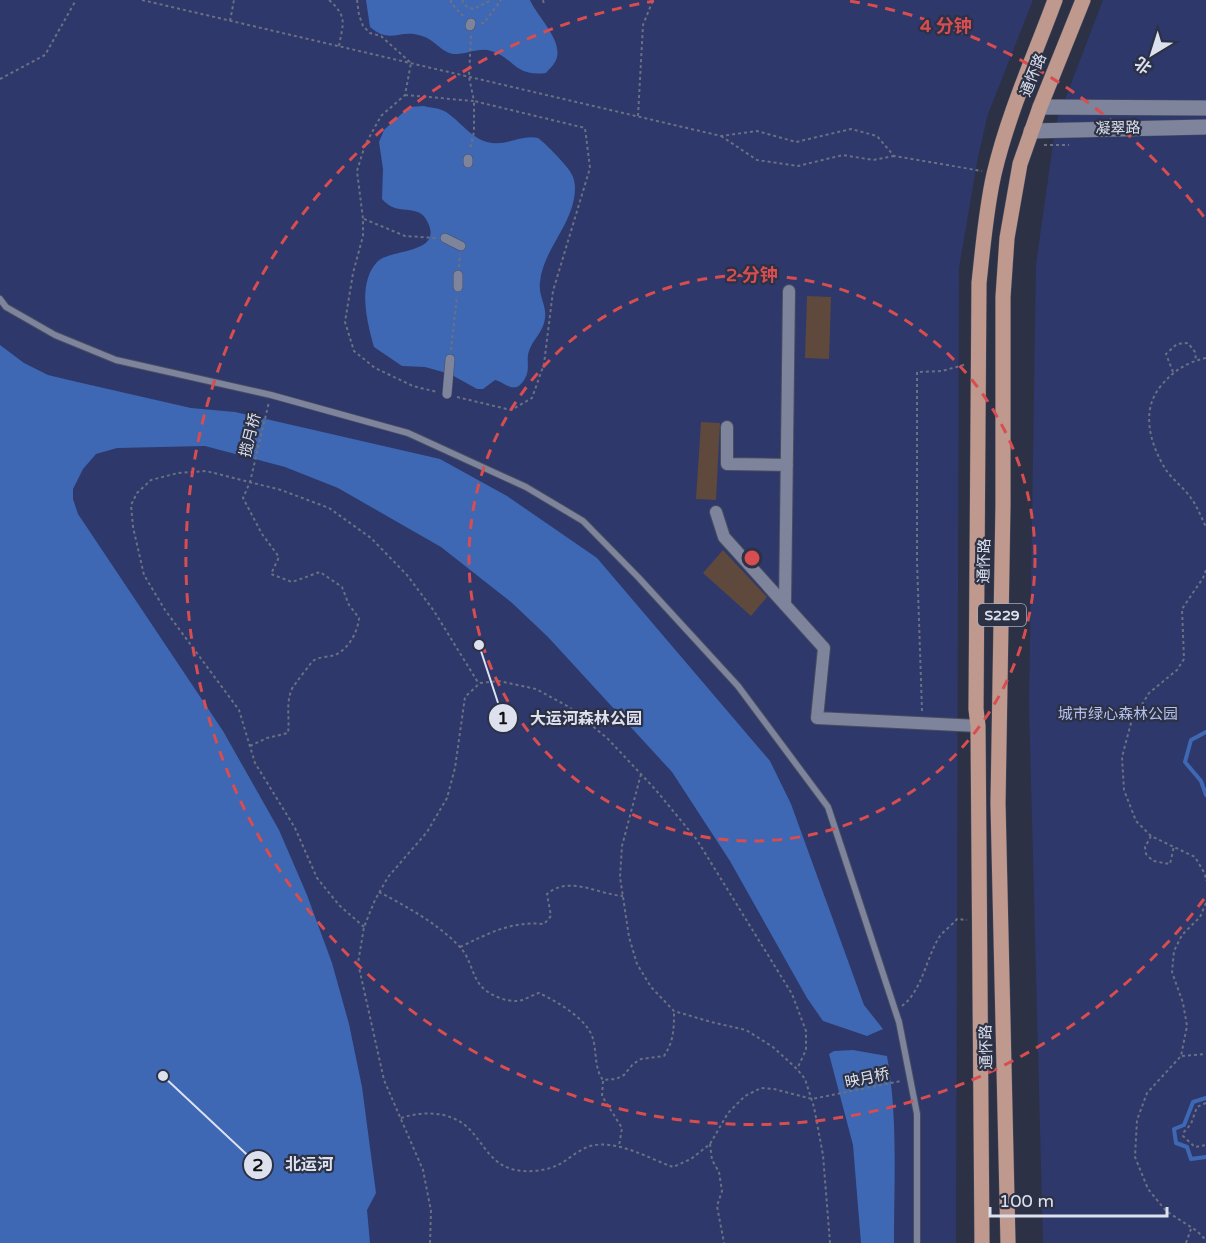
<svg xmlns="http://www.w3.org/2000/svg" width="1206" height="1243" viewBox="0 0 1206 1243" font-family="'Varela Round','Noto Sans SC',sans-serif">
	<style>
		.green { fill: #2e386a }
		.water { fill: #3e68b4 }
		.lines { fill: none; stroke-linecap: round; stroke-linejoin: round }
		.stream { stroke: #3e68b4; stroke-width: 4 }
		.building { fill: #5f493c }
		.service-casing { stroke: #484d5e; stroke-width: 8 }
		.pedestrian-casing { stroke: #484d5e; stroke-width: 10 }
		.minor-casing { stroke: #484d5e; stroke-width: 14 }
		.secondary-casing { stroke: #484d5e; stroke-width: 16 }
		.primary-casing { stroke: #484d5e; stroke-width: 16 }
		.path { stroke: #6b7082; stroke-width: 2; stroke-dasharray: 3 3; stroke-linecap: butt }
		.service { stroke: #7d849c; stroke-width: 6 }
		.pedestrian { stroke: #7d849c; stroke-width: 9 }
		.minor { stroke: #7d849c; stroke-width: 12 }
		.secondary { stroke: #7d849c; stroke-width: 15 }
		.primary { stroke: #bf998e; stroke-width: 15 }
		.ring { fill: none; stroke: #d74d50; stroke-width: 3; stroke-dasharray: 10 8 }
		.labels { text-anchor: middle; dominant-baseline: central; stroke-width: 4.5; stroke-linejoin: round; paint-order: stroke }
		.shield { fill: #2c3146; stroke: #a8acbc; stroke-width: 1.5 }
		.shield-label { font-size: 14px; font-weight: bold; fill: #dde1ee }
		.street-label { font-size: 15px; fill: #dde1ee; stroke: #2c3146 }
		.park-label { font-size: 15px; fill: #b4c1ec; stroke: #2c3146 }
		.centre { fill: #d74d50; stroke: #2c3146; stroke-width: 3 }
		.ring-label { font-size: 18px; text-anchor: middle; font-weight: bold; fill: #d74d50; stroke: #2c3146; stroke-width: 4.5; stroke-linejoin: round; paint-order: stroke }
		.leader { fill: none; stroke: #dde1ee; stroke-width: 2 }
		.callout-dot { fill: #dde1ee; stroke: #2c3146; stroke-width: 2 }
		.mark-label { font-size: 18px; text-anchor: middle; font-weight: bold; fill: #111 }
		.callout-label { font-size: 16px; text-anchor: middle; font-weight: bold; fill: #dde1ee; stroke: #2c3146; stroke-width: 4.5; stroke-linejoin: round; paint-order: stroke }
	</style>
	<rect width="100%" height="100%" fill="#2c3146"/>
	<path class="green" d="M0 0H1033L988 114 978 157 959 268 956 1243H0Z
		M1103 0H1206V1243H1043L1029 705 1036 264 1056 123Z"/>
	<path class="water" d="M366 0H530C538 18 566 43 555 62 553 66 548 70 546 73 514 77 515 58 491 51 479 47 466 55 454 54 442 53 434 39 422 36 399 28 391 45 370 27Z
		M424 106C431 108 440 108 446 112 460 121 470 137 487 142 506 147 521 134 538 138 546 144 568 166 572 175 574 178 575 185 575 188 575 223 543 249 540 282 538 295 547 306 545 318 544 331 533 339 529 351 525 362 533 372 520 385 511 392 504 382 495 380L483 389H477L450 374 425 367 402 366 374 347C367 322 357 284 377 262 390 248 447 255 426 219 416 203 397 217 382 199L383 169 379 142 384 130 409 107Z
		M0 345 24 363 48 375 73 381 191 408 235 412 440 459 507 496 597 558 770 761 791 804 864 1005 883 1029 867 1036 823 1021 807 998 730 861 672 772 548 637 511 602 441 547 338 488 285 467 205 446 117 448 96 454 83 469 73 489V499L78 514 223 731 279 830 307 895 332 963 349 1024 362 1087 376 1193 367 1210 370 1243H0Z
		M853 1050 887 1056C898 1117 894 1181 894 1243H861L853 1145 829 1054 834 1051Z"/>
	<g class="lines">
		<path class="stream" d="M1206 732 1191 740 1185 762 1201 781 1206 795
			M1206 1098 1193 1102 1184 1125 1174 1129 1176 1143 1187 1147 1191 1159 1206 1157"/>
	</g>
	<path class="building" d="M807 296 831 297 829 359 805 358Z
		M701 422 720 423 716 500 696 499Z
		M723 550 767 597 751 616 703 573Z"/>
	<g class="lines">
		<defs>
			<path id="service" d="M0 299 6 307 55 335 116 360 271 395 408 433 526 487 583 521 638 577 738 686 828 807 899 1022 917 1114V1243"/>
			<path id="pedestrian" d="M470 26 471 23
				M468 163V159
				M445 238 461 246
				M458 275V287
				M447 394 450 359"/>
			<path id="minor" d="M727 427V464L787 465
				M716 512 724 537 824 648 817 718 978 726
				M785 605 789 291"/>
			<path id="secondary" d="M1040 107 1206 108
				M1031 131 1206 127"/>
			<path id="primary" d="M982 1243 978 726 976 709 979 283C983 247 986 209 994 174 1008 114 1034 57 1055 0
				M1008 1243 998 803 1003 504V297L1007 238 1020 164 1040 107 1083 0"/>
		</defs>
		<use href="#service" class="service-casing"/>
		<use href="#pedestrian" class="pedestrian-casing"/>
		<use href="#minor" class="minor-casing"/>
		<use href="#secondary" class="secondary-casing"/>
		<use href="#primary" class="primary-casing"/>
		<path class="path" d="M142 0 721 136 757 131 796 142 851 129 877 136 894 156 982 171
			M329 0C348 17 343 23 339 46
			M357 0 359 15 363 26 370 33 381 36 411 63 405 95 381 116 365 145 357 171 363 219V236L353 273 345 322 354 351 375 368 413 386 437 392
			M451 0V3L463 16
			M462 0 466 6 473 9 492 0
			M543 0 544 4
			M230 21 234 0
			M481 23H484L501 0
			M0 79 45 55 76 0
			M405 95 474 101 469 77 471 35
			M638 116 643 25 653 0
			M721 136 757 160 798 166 843 155 873 160 894 156
			M1044 145H1069
			M364 219 405 236 436 238
			M459 267 460 254
			M451 350 457 296
			M1206 358C1185 363 1173 371 1160 387 1140 412 1151 446 1166 470 1173 480 1184 488 1191 498 1197 506 1201 517 1206 527
			M1173 372 1166 354 1177 344 1188 343 1195 352 1196 360
			M457 397 511 410 532 398 544 364 553 291 590 168 585 128 474 101V132L470 149
			M1206 570 1203 578 1182 609 1184 659 1177 670 1149 693 1131 723 1122 757 1124 790 1136 821 1151 836 1195 857 1205 874 1206 881
			M922 711 917 561V372L942 371 967 364
			M250 746 267 738 288 733C290 718 285 701 293 687 295 684 310 664 313 661 318 657 328 657 335 655 349 649 358 631 359 618L349 605 342 587 320 572 292 582 271 574 279 557 262 534 243 498 250 482 269 402
			M641 774 622 846 620 877 629 937 637 964 651 987 674 1011 711 1022 746 1030 773 1047 797 1069 805 1079 814 1107 823 1155 830 1243
			M1151 836 1145 847 1146 854 1153 861 1170 864 1174 846
			M379 892C406 906 438 924 459 946 471 958 471 974 481 986 489 995 506 1002 518 1001 525 1000 532 995 539 993 556 1001 588 1019 593 1039 597 1053 594 1068 603 1080L616 1079 624 1075 633 1064 641 1059 664 1056C674 1041 674 1028 674 1011
			M1206 903 1200 917 1182 935 1174 951 1172 972 1183 1003 1187 1026 1181 1056 1147 1093 1137 1120 1135 1157 1148 1189 1166 1211 1197 1231 1206 1240
			M364 927 339 905 317 878 295 828 255 763 239 710 165 610 144 575 133 527 131 505 137 493 151 480 178 473 206 471 281 490 329 508 371 538 407 575 434 611 479 684
			M460 947C490 933 510 921 544 924L551 916 547 894C570 875 596 894 623 896
			M902 1006C923 990 926 957 940 936 945 930 952 925 957 919L967 920
			M1182 1056 1206 1054
			M603 1081 602 1096 622 1128 619 1146
			M1206 1103 1197 1107 1191 1124 1184 1132 1183 1136 1195 1147 1206 1145
			M401 1118C423 1111 448 1111 466 1126 480 1138 487 1157 504 1166 519 1174 543 1172 558 1165 568 1160 578 1150 590 1146 616 1139 648 1158 673 1167L691 1159 710 1144 728 1113 745 1096 761 1088 774 1089 812 1099 901 1081
			M710 1144 712 1160 719 1172 722 1191 717 1206 724 1243
			M430 1243 431 1211 423 1170 384 1080 358 963 364 927 375 900 388 877 427 832 447 798 455 768 465 697 480 683 499 681 536 689 569 707 607 738 655 789 697 840 792 994 806 1031V1050L797 1069
			M1186 1243 1191 1229"/>
		<use href="#service" class="service"/>
		<use href="#pedestrian" class="pedestrian"/>
		<use href="#minor" class="minor"/>
		<use href="#secondary" class="secondary"/>
		<use href="#primary" class="primary"/>
	</g>
	<g class="ring">
		<circle cx="752" cy="558" r="283"/>
		<path d="M1204 899A566 566 0 1 1 654 1M850 1A566 566 0 0 1 1204 217"/>
	</g>
	<g class="labels">
		<rect class="shield" x="978" y="604" width="48" height="22" rx="4.5"/>
		<g class="shield-label">
			<text x="1002" y="615">S229</text>
		</g>
		<g class="street-label">
			<text transform="translate(1033 75) rotate(-68)">通怀路</text>
			<text transform="translate(1118 128) rotate(-1)">凝翠路</text>
			<text transform="translate(250 435) rotate(-76)">揽月桥</text>
			<text transform="translate(984 561) rotate(-89)">通怀路</text>
			<text transform="translate(986 1047) rotate(-91)">通怀路</text>
			<text transform="translate(867 1078) rotate(-12)">映月桥</text>
		</g>
		<g class="park-label">
			<text x="1118" y="714">城市绿心森林公园</text>
		</g>
	</g>
	<circle cx="752" cy="558" r="9" class="centre"/>
	<g class="ring-label">
		<text x="946" y="32">4 分钟</text>
		<text x="752" y="281">2 分钟</text>
	</g>
	<path class="leader" d="M479 645L503 718M163 1076L258 1165"/>
	<g class="callout-dot">
		<circle cx="479" cy="645" r="6"/>
		<circle cx="163" cy="1076" r="6"/>
		<circle cx="503" cy="718" r="15"/>
		<circle cx="258" cy="1165" r="15"/>
	</g>
	<g class="mark-label">
		<text x="503" y="724">1</text>
		<text x="258" y="1171">2</text>
	</g>
	<g class="callout-label">
		<text x="586" y="724">大运河森林公园</text>
		<text x="309" y="1170">北运河</text>
	</g>
	<g transform="translate(1152 54) rotate(218)" stroke="#2c3146" stroke-width="4.5" paint-order="stroke">
	<path d="M0-4.5L10 22L0 15L-10 22Z" fill="#dde1ee"/>
	<text y="-9" font-size="16" font-weight="bold" text-anchor="middle" fill="#dde1ee">北</text>
	</g>
	<path d="M990 1207v9h177v-9" fill="none" stroke="#dde1ee" stroke-width="3"/>
	<text x="999" y="1207" font-size="18" fill="#dde1ee" stroke="#2c3146" stroke-width="4.5" paint-order="stroke">100 m</text>
</svg>
